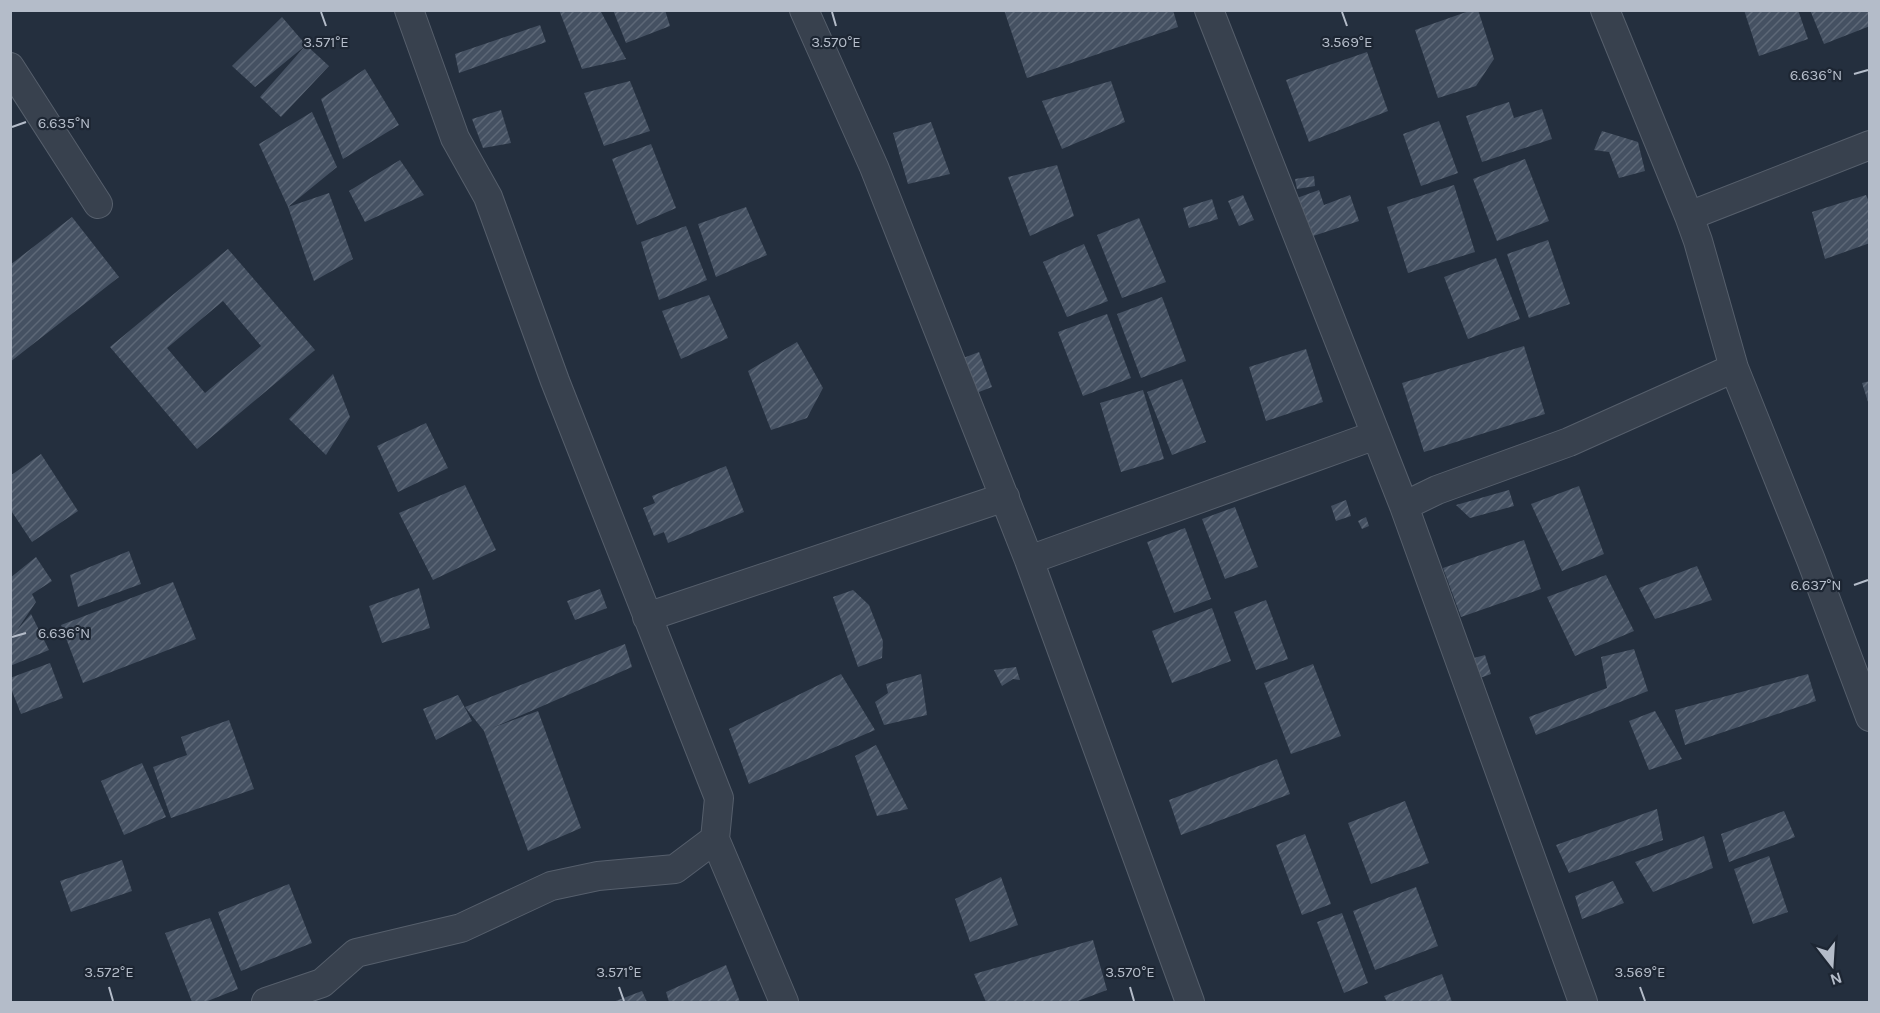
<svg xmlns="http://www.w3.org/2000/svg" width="1880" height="1013" viewBox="0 0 1880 1013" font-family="Karla,sans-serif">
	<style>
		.building { fill: url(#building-hatch); fill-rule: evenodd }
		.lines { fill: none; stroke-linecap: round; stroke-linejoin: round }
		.minor-casing { stroke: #565f6c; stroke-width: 30 }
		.minor { stroke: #38414e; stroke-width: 28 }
		.ticks { fill: none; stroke: #b4bcc9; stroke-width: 2 }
		.ticks-label { font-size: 15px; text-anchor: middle; fill: #b4bcc9; stroke: #1d2633; stroke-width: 4.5; stroke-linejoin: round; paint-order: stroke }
	</style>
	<defs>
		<pattern id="building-hatch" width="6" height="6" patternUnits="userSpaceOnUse" patternTransform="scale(1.5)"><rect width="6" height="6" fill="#455162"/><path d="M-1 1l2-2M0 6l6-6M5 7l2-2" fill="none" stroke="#5d6877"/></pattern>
	</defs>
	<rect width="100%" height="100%" fill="#242f3e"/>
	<path class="building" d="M559 10H600L626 59 582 69Z
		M613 10H665L670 26 626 43Z
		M1004 10H1173L1178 27 1027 78Z
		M1472 10H1478L1494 59 1476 86 1438 98 1415 30Z
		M1744 10H1798L1808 39 1759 56Z
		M1810 10H1870V26L1824 44Z
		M282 17 306 45 255 87 232 66Z
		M540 25 546 42 459 73 455 54Z
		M306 45 329 66 281 117 260 97Z
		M1367 52 1388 111 1309 142 1286 80Z
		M365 69 399 125 343 159 321 99Z
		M630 81 650 131 604 146 584 93Z
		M1111 81 1125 122 1062 149 1042 101Z
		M1509 102 1514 118 1542 109 1552 139 1482 162 1466 116Z
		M501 110 511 143 483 148 472 119Z
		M312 112 337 167 288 207 329 193 353 259 314 281 288 207 259 144Z
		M1439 121 1458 173 1421 186 1403 134Z
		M931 122 950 174 908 184 893 133Z
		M1602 131 1638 142 1645 171 1619 178 1609 152 1594 150Z
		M651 144 676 208 637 225 612 159Z
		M1525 159 1549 221 1497 241 1473 179Z
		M400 160 424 195 365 222 349 191Z
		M1057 165 1074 216 1030 236 1008 177Z
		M1314 176 1315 186 1297 189 1295 179Z
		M1454 185 1475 252 1408 273 1387 207Z
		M1319 190 1324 205 1350 195 1359 221 1310 237 1297 198Z
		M1243 195 1254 220 1239 226 1228 201Z
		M1866 195 1870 204V243L1825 259 1812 212Z
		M1212 199 1218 219 1189 228 1183 208Z
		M746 207 767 255 716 277 698 224Z
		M72 217 119 277 10 362V265Z
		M1139 218 1166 282 1122 298 1097 235Z
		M686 226 707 280 659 300 641 242Z
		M1548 240 1570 304 1529 318 1507 254Z
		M1084 244 1108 301 1067 317 1043 262Z
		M228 249 315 350 197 449 110 347ZM223 301 261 346 205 393 167 348Z
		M1496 258 1520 319 1468 339 1444 277Z
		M709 295 728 338 681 359 662 311Z
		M1162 297 1186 361 1141 378 1117 314Z
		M1107 314 1131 378 1083 396 1058 332Z
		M797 342 823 388 807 418 771 430 748 371Z
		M1524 346 1545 414 1424 452 1402 383Z
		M1306 349 1323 402 1266 421 1249 367Z
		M979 352 992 387 971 395 958 360Z
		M333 374 350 417 326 455 289 419Z
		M1182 379 1206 442 1172 455 1147 392Z
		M1870 381V405H1869L1862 383Z
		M1143 390 1164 459 1121 472 1100 403Z
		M426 423 448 468 398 492 377 446Z
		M41 454 78 511 32 542 10 509V476Z
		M726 466 744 512 668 543 664 532 654 536 643 508 655 503 652 496Z
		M465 485 496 550 433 580 399 513Z
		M1579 486 1604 554 1562 571 1531 504Z
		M1509 490 1514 506 1470 518 1456 505Z
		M1346 500 1351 516 1336 521 1331 506Z
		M1235 507 1258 567 1225 579 1202 519Z
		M1366 517 1369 526 1362 529 1358 521Z
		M1185 528 1211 599 1174 613 1147 542Z
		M1524 540 1541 589 1461 617 1443 568Z
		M129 551 141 584 78 607 70 575Z
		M36 557 52 581 32 594 36 602 17 630 31 614 49 650 10 666V639L14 635 10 636V578Z
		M1697 566 1712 600 1655 619 1639 588Z
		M1606 575 1634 631 1575 656 1547 597Z
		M173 582 196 639 83 683 61 625Z
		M419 588 430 628 382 643 369 606Z
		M600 589 607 608 575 620 567 601Z
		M853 590 869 605 883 641 882 658 858 667 833 597Z
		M1266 600 1288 659 1256 670 1234 612Z
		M1212 608 1231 661 1172 683 1152 631Z
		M625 644 632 667 492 728 538 711 581 828 528 851 484 731 465 707Z
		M1634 649 1648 691 1536 735 1529 717 1607 688 1601 657Z
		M1485 655 1491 674 1480 678 1474 658Z
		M50 663 63 698 21 714 10 686V678Z
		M1313 664 1341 736 1291 754 1264 683Z
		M1016 667 1020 680 1013 679 1002 686 994 670Z
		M841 674 875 730 749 784 729 729Z
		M921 674 927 715 884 725 875 702 888 693 886 684Z
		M1808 674 1816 701 1685 745 1675 710Z
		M458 695 472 721 436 740 423 709Z
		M1655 711 1682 759 1649 770 1629 721Z
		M229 720 254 789 171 818 153 767 187 755 181 737Z
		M876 745 908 809 877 816 855 756Z
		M1277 759 1290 794 1181 835 1169 800Z
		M142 763 166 817 124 835 101 781Z
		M1405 801 1429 863 1371 884 1348 823Z
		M1657 809 1663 840 1569 873 1556 845Z
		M1784 811 1795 837 1729 862 1721 834Z
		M1305 834 1331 904 1302 915 1276 845Z
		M1704 836 1713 868 1653 892 1635 862Z
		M1769 856 1788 912 1753 924 1734 869Z
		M122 860 132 891 71 912 60 881Z
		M1001 877 1018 925 970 942 955 899Z
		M1613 881 1624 903 1582 919 1575 896Z
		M289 884 312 943 241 971 218 912Z
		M1416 887 1438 946 1375 970 1353 911Z
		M1342 913 1368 983 1344 993 1317 922Z
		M210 918 238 989 205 1002H192L165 933Z
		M1093 940 1107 990 1075 1002H986L974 974Z
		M726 965 740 1002H669L666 992Z
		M1442 974 1452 1002H1387L1384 996Z
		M642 991 647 1002H613Z"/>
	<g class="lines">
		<defs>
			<path id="minor" d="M409 10 455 138 488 197 555 381 719 798 715 839 784 1002
				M804 10 874 167 1029 560 1190 1002
				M1209 10 1404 506 1583 1002
				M1605 10 1689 216 1698 241 1734 368 1811 560 1870 717
				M10 67 98 204
				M1689 216 1870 145
				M1404 506 1437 490 1569 442 1734 368
				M1029 560 1376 435
				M647 617 1005 497
				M266 1002 322 983 356 953 461 928 551 886 598 876 675 869 715 839"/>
		</defs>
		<use href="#minor" class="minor-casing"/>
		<use href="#minor" class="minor"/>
	</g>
	<path class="ticks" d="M321 12 326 26M832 12 836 26M1342 12 1347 26M1854 74 1868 70M12 127 26 122M1854 585 1868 580M12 637 26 633M109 987 113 1001M619 987 624 1001M1130 987 1134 1001M1640 987 1645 1001"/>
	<g class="ticks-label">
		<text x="326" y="47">3.571°E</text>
		<text x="836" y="47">3.570°E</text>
		<text x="1347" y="47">3.569°E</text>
		<text x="1816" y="80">6.636°N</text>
		<text x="64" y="128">6.635°N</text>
		<text x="1816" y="590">6.637°N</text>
		<text x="64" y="638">6.636°N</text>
		<text x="109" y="977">3.572°E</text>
		<text x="619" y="977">3.571°E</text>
		<text x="1130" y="977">3.570°E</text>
		<text x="1640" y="977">3.569°E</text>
	</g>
	<rect width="1880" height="1013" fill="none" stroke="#b4bcc9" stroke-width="24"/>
	<g transform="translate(1832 965) rotate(163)" stroke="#1d2633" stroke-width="4.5" paint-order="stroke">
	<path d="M0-4.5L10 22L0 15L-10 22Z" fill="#b4bcc9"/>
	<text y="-9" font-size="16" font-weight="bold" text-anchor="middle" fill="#b4bcc9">N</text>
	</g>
</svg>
